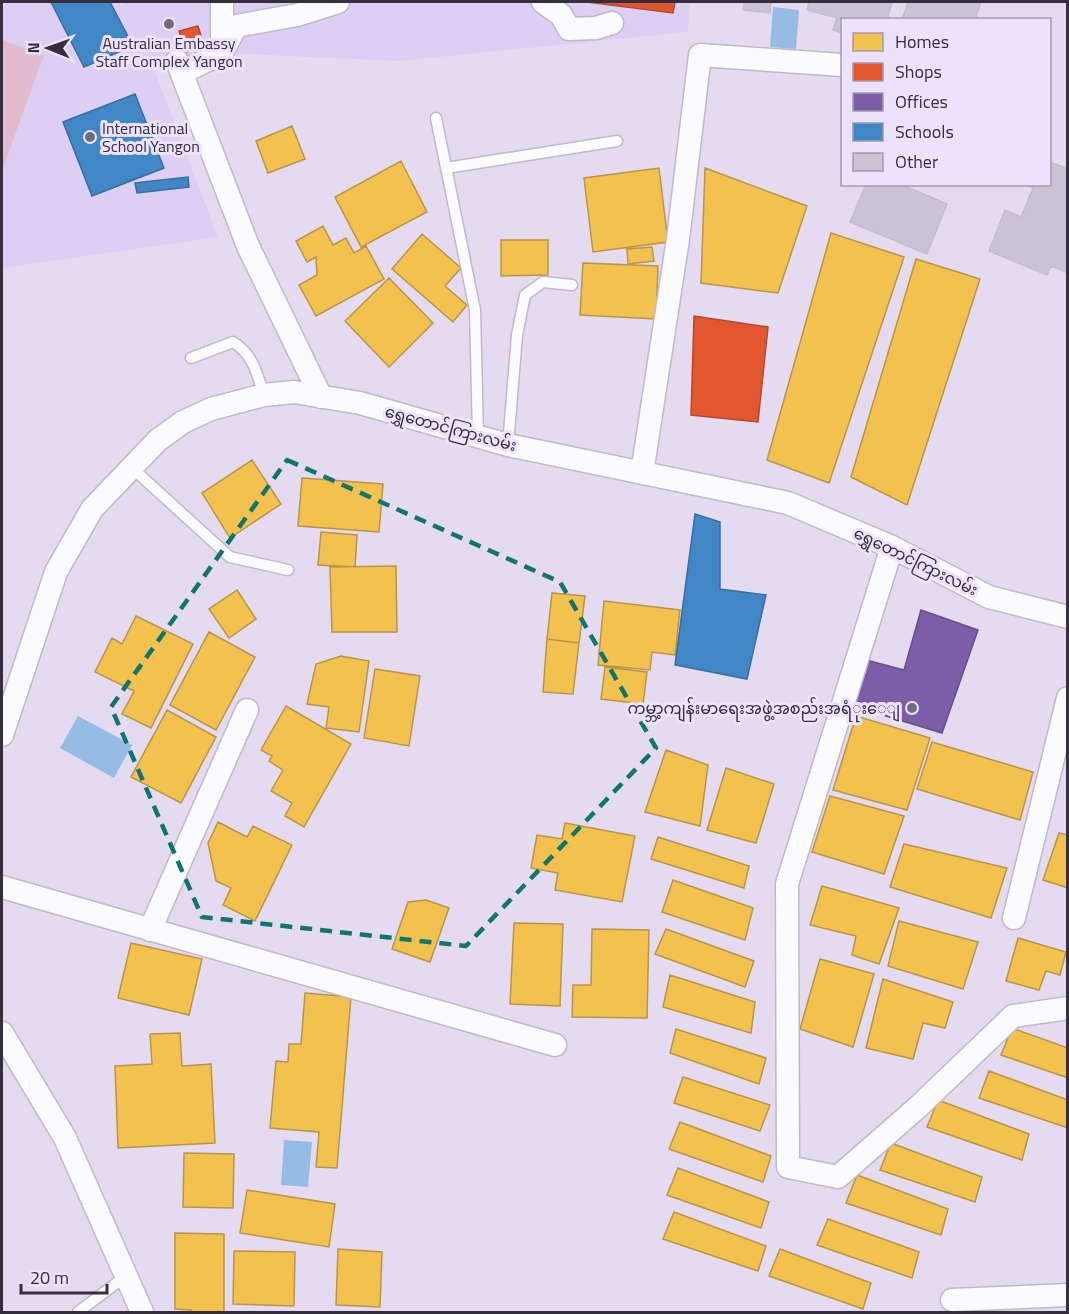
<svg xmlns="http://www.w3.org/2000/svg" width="1069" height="1314" viewBox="0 0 1069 1314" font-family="'Titillium Web','Noto Sans Myanmar',sans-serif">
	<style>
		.built { fill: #ddcff3 }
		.green { fill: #e2bcce }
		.water { fill: #94bce5 }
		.homes { fill: #f2c14e; stroke: #b99549; stroke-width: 1.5 }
		.shops { fill: #e4572e; stroke: #af4b32; stroke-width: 1.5 }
		.offices { fill: #7b5ea7; stroke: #665087; stroke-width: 1.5 }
		.schools { fill: #3f88c5; stroke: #3c6d9c; stroke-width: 1.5 }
		.building { fill: #cac3d4; stroke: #c4bdce; stroke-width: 1.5 }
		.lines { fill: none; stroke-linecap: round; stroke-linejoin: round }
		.lane-casing { stroke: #c0b9ca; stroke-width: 13 }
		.street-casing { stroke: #c0b9ca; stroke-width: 25 }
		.lane { stroke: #fbfafd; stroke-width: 10 }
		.street { stroke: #fbfafd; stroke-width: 22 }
		.marked { fill: none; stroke: #0f766e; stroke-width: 4.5; stroke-dasharray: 12 8; stroke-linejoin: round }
		.poi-dot { fill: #726b7c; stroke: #ece2fb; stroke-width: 2 }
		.labels { text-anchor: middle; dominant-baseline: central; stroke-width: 6; stroke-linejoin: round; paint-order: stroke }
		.poi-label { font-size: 16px; fill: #342e3d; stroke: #ece2fb }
		.street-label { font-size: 16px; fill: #342e3d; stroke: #ece2fb }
	</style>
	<rect width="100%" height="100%" fill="#e4dbf1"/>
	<path class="built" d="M2 2H119L128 15 121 2H690L688 32 399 61 222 53 204 47V52L159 71 145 46 218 237 2 268Z"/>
	<path class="green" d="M2 40 44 55 3 168 2 167Z"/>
	<path class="water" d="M773 7 799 10 796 49 770 47Z
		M78 716 132 745 114 778 60 748Z
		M284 1140 312 1142 308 1187 281 1185Z"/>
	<path class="homes" d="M292 126 305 159 268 173 256 141Z
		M401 161 427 212 361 247 335 197Z
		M659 168 668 242 593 252 584 178Z
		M705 168 807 206 778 293 701 283Z
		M323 226 333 245 346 238 354 253 366 246 384 279 316 316 299 285 317 275 316 257 307 262 296 241Z
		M831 233 904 257 829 483 767 460Z
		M422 234 461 268 445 286 467 305 453 322 392 269Z
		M501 240H548V275L501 276Z
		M652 247 654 261 628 264 627 249Z
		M916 259 980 279 907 505 851 477Z
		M583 263 658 266 656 319 580 315Z
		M389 278 433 323 389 367 345 321Z
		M252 460 281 504 230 538 202 493Z
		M302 478 383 484 379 532 298 526Z
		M321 532 357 535 355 567 318 565Z
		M396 566 397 632H332L330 567Z
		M237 590 256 619 229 638 209 609Z
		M552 593 585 596 579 643 547 639Z
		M604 601 680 610 675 655 652 652 650 670 598 665Z
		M136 616 193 644 151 728 122 714 134 691 95 672 112 638 122 644Z
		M209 632 255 657 216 730 170 705Z
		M547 639 579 643 573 694 543 692Z
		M341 656 369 661 359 732 326 728 329 707 307 704 316 664Z
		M605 667 647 672 643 704 601 699Z
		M375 669 420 676 409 746 364 738Z
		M286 706 351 744 304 827 285 816 292 803 271 791 283 770 269 761 272 756 261 750Z
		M167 710 216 737 181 803 131 777Z
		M856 716 930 738 907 810 833 790Z
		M932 742 1033 772 1020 820 917 789Z
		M666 750 708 765 700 826 645 812Z
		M726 768 774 784 756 843 707 830Z
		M830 796 904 816 884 874 812 852Z
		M218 822 247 837 253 826 292 845 255 921 223 905 231 888 216 881 208 843Z
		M565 823 635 836 622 902 555 890 558 873 531 868 537 835 562 839Z
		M1059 833 1068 835V888L1043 880Z
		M658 837 749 866 744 888 651 859Z
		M904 844 1007 868 991 918 890 887Z
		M673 880 753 908 745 940 662 912Z
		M822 886 899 908 879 964 852 955 856 936 810 925Z
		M426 900 449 908 430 962 392 949 408 902Z
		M899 921 978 942 963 989 888 966Z
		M514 923 563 924 560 1006 510 1004Z
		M592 929 649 930 647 1018 572 1017 573 985H591Z
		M666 929 754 961 745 987 655 954Z
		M1018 938 1066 952 1060 975 1046 971 1039 990 1006 981Z
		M131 943 202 959 189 1015 118 998Z
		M820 959 874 974 853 1047 800 1029Z
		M670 975 755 1002 751 1033 663 1007Z
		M883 979 953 1002 945 1028 923 1023 913 1059 866 1048Z
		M305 993 351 997 337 1168 316 1167 319 1132 270 1128 276 1061 288 1062 289 1044H301Z
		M1012 1028 1068 1048V1078L1001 1055Z
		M676 1029 766 1058 759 1084 670 1053Z
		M180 1033 182 1066 211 1064 215 1143 118 1148 115 1066 152 1064 150 1034Z
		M989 1071 1068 1100V1128L979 1098Z
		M683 1077 770 1105 760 1131 674 1103Z
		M938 1100 1029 1134 1022 1160 927 1127Z
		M680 1122 771 1156 763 1182 669 1149Z
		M891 1143 982 1177 975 1202 880 1170Z
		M184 1153 234 1154 233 1208 183 1207Z
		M678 1168 769 1202 761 1228 667 1195Z
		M857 1175 948 1209 941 1235 846 1203Z
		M247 1190 335 1204 329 1247 240 1233Z
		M674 1212 766 1246 758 1271 663 1239Z
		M828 1219 919 1252 912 1278 817 1245Z
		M175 1233 224 1234V1312H191V1310L175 1309Z
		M338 1249 382 1252 380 1307 336 1305Z
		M780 1249 871 1283 863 1309 769 1276Z
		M234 1251 295 1252 294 1306 233 1304Z"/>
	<path class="shops" d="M587 2H675L673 13Z
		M198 26 204 46 186 52 179 31Z
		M694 316 768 327 758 422 691 415Z"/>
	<path class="offices" d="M921 610 978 630 942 733 853 706 866 660 904 670Z"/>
	<path class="schools" d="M51 2H110L133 46 84 67Z
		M135 94 164 168 92 196 63 122Z
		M188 177 189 187 137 193 135 183Z
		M695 514 720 522V589L766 595 747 679 675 665Z"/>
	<path class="building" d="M744 2H771L770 13 743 10Z
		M809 2H892L887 20H842V33L833 30 837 18 807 10Z
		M908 2H981L975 20H902Z
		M1050 162 1068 169V273L1051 266 1047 275 989 251 1005 210 1021 217 1033 188 1025 184H1050Z
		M866 184H900L947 204 927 254 850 222Z"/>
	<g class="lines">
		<defs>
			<path id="lane" d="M436 118 475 310 478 436
				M446 168 617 141
				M191 358 233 342C253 354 257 374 264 395
				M508 445 517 335 525 295 543 282 572 285
				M131 467 230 557 288 570
				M78 1312 126 1276"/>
			<path id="street" d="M222 2V51
				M543 2 561 15 569 29 596 28 612 23
				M177 61 248 246 321 397
				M183 72 222 53 236 26 297 15 338 2
				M642 473 678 239 700 55 842 65
				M892 547 787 884 788 1167 838 1177 918 1107 1013 1016 1068 1008
				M2 735 56 572 92 509 158 440 183 422 211 409 264 395 294 392 360 403 508 445 788 503 892 547 989 597 1068 617
				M2 887 555 1045
				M1014 918 1068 698
				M150 930 247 710
				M2 1033 65 1138 142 1312
				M952 1300 1068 1295"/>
		</defs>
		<use href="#lane" class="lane-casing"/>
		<use href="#street" class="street-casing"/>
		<use href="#lane" class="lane"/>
		<use href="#street" class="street"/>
	</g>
	<path class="marked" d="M287 460 560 582 656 748 466 946 202 917 111 707Z"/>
	<g class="poi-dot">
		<circle cx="169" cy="24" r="6"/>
		<circle cx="90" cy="137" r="6"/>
		<circle cx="912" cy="708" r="6"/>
	</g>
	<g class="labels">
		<g class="poi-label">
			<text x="169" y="43">Australian Embassy<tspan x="169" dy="18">Staff Complex Yangon</tspan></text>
			<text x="102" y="128" text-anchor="start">International<tspan x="102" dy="18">School Yangon</tspan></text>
			<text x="900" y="708" text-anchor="end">ကမ္ဘာ့ကျန်းမာရေးအဖွဲ့အစည်းအရံုးေျ</text>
		</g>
		<g class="street-label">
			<text transform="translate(451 428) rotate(15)">ရွှေတောင်ကြားလမ်း</text>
			<text transform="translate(916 561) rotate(26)">ရွှေတောင်ကြားလမ်း</text>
		</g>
	</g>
	<rect width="1069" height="1314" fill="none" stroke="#342e3d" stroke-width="6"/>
	<rect x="841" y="18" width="210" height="168" fill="#ece2fb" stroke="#a29aaf" stroke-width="1.5"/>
	<rect x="853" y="33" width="30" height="18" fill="#f2c14e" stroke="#a29aaf" stroke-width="1.5"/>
	<text x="895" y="48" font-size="18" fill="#342e3d">Homes</text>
	<rect x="853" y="63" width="30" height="18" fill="#e4572e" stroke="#a29aaf" stroke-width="1.5"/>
	<text x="895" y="78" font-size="18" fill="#342e3d">Shops</text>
	<rect x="853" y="93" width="30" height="18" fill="#7b5ea7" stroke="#a29aaf" stroke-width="1.5"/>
	<text x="895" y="108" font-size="18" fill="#342e3d">Offices</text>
	<rect x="853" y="123" width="30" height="18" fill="#3f88c5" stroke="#a29aaf" stroke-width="1.5"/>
	<text x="895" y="138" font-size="18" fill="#342e3d">Schools</text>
	<rect x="853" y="153" width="30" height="18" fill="#cac3d4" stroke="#a29aaf" stroke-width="1.5"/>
	<text x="895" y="168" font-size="18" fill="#342e3d">Other</text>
	<g transform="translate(48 48) rotate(271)" stroke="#ece2fb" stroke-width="4.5" paint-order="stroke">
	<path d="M0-4.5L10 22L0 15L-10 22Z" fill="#342e3d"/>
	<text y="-9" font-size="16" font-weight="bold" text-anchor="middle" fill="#342e3d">N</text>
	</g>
	<path d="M21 1284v9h86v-9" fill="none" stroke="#342e3d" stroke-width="3"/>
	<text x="30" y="1284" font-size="18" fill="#342e3d" stroke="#ece2fb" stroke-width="4.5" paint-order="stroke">20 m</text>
</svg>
